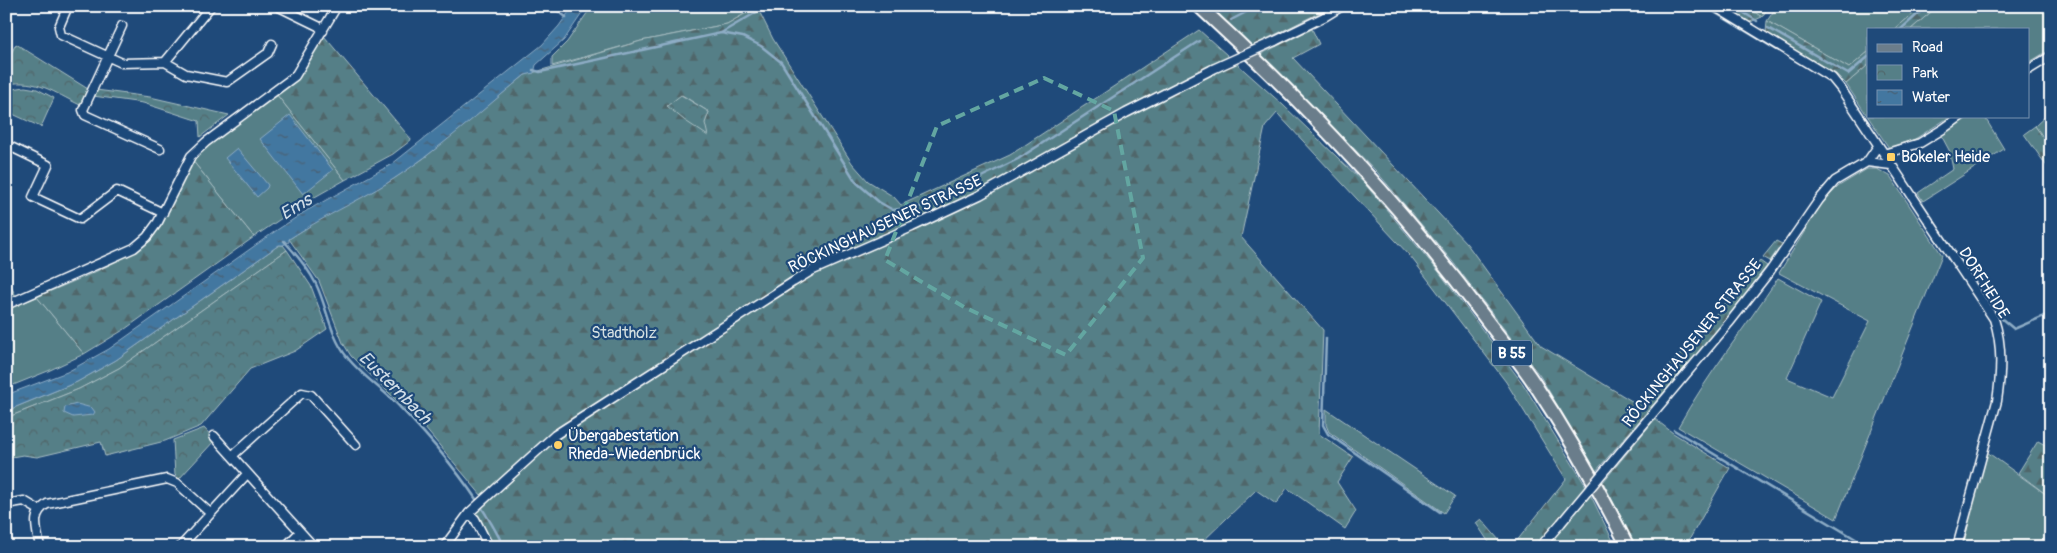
<svg xmlns="http://www.w3.org/2000/svg" width="2057" height="553" viewBox="0 0 2057 553" font-family="Pangolin,sans-serif">
	<style>
		.grass { fill: #557f87; stroke: #aabfc3 }
		.forest { fill: url(#forest-firs); stroke: #aabfc3; fill-rule: evenodd }
		.park { fill: url(#park-crowns); stroke: #aabfc3 }
		.water { fill: url(#water-ripples); stroke: #8eadc6 }
		.lines { fill: none; stroke-linecap: round; stroke-linejoin: round }
		.stream { stroke: #8eadc6; stroke-width: 2.5 }
		.minor-casing { stroke: #fff; stroke-width: 11 }
		.primary-casing { stroke: #fff; stroke-width: 16 }
		.minor { stroke: #1f4a7a; stroke-width: 8 }
		.primary { stroke: #6b7d8b; stroke-width: 12 }
		.minor-bridge-casing { stroke: #fff; stroke-width: 11; stroke-linecap: butt }
		.minor-bridge { stroke: #1f4a7a; stroke-width: 8 }
		.marked { fill: none; stroke: #63a6a1; stroke-width: 4; stroke-dasharray: 10 6; stroke-linejoin: round }
		.poi-dot { fill: #ffd166; stroke: #1f4a7a; stroke-width: 2 }
		.labels { text-anchor: middle; dominant-baseline: central; stroke-width: 4.5; stroke-linejoin: round; paint-order: stroke }
		.shield { fill: #1f4a7a; stroke: #bcc9d7; stroke-width: 1 }
		.shield-label { font-size: 15px; font-weight: bold; fill: #fff }
		.poi-label { font-size: 16px; fill: #fff; stroke: #1f4a7a; text-anchor: start }
		.street-label { font-size: 16px; fill: #fff; stroke: #1f4a7a }
		.park-label { font-size: 16px; fill: #d4dfe1; stroke: #1f4a7a }
		.water-label { font-size: 18px; font-style: italic; fill: #d0dde7; stroke: #1f4a7a }
	</style>
	<defs>
		<pattern id="forest-firs" width="22" height="20" patternUnits="userSpaceOnUse" patternTransform="scale(1.25)"><rect width="22" height="20" fill="#557f87"/><path d="M5 1l3.5 6h-7zM16 11l3.5 6h-7z" fill="#50666a"/></pattern>
		<pattern id="park-crowns" width="20" height="18" patternUnits="userSpaceOnUse" patternTransform="scale(1.25)"><rect width="20" height="18" fill="#557f87"/><path d="M2 6a3 3 0 1 1 6 0M12 15a3 3 0 1 1 6 0" fill="none" stroke="#50666a"/></pattern>
		<pattern id="water-ripples" width="26" height="14" patternUnits="userSpaceOnUse" patternTransform="scale(1.25)"><rect width="26" height="14" fill="#4377a0"/><path d="M2 4q2-2 4 0t4 0M15 11q2-2 4 0t4 0" fill="none" stroke="#485f72"/></pattern>
	</defs>
	<rect width="100%" height="100%" fill="#1f4a7a"/>
	<filter id="ink" filterUnits="userSpaceOnUse"><feTurbulence type="fractalNoise" baseFrequency=".02" numOctaves="2"/><feDisplacementMap in="SourceGraphic" scale="10" xChannelSelector="R" yChannelSelector="G"/><feConvolveMatrix kernelMatrix="1 2 1 2 8 2 1 2 1" color-interpolation-filters="sRGB"/></filter>
	<g filter="url(#ink)">
		<path class="grass" d="M592 6H757V7L727 24 641 41 552 66V57L567 42Z
			M1745 6H1769L1762 17Z
			M1777 6H1922L1895 29H1868V52L1849 68 1767 21Z
			M1938 6H2051V49L2028 63V29H1911Z
			M1868 65V116H1951L1915 139 1889 148 1846 84Z
			M277 95 345 180 304 203 254 237 192 160 200 150Z
			M2051 111V148L2035 126Z
			M1970 116H1984L2004 149 1923 201 1918 193 1953 169 1949 150 1941 135Z
			M1867 169H1877L1890 176 1942 255 1836 519 1678 427C1707 375 1745 328 1778 278L1821 302 1787 378 1832 397 1870 321 1779 273 1822 203 1839 186Z
			M279 245H283L287 250 119 368 79 389 6 418V411L77 382 116 360Z
			M6 282 9 283 16 296 6 300Z
			M37 297 84 354 48 371 6 388V310Z
			M1326 409 1455 496 1444 513 1329 432 1326 425Z
			M1987 452 2051 498V547H1963L1973 504Z"/>
		<path class="forest" d="M1210 6H1227L1234 13 1245 6H1333L1252 46Z
			M1719 6H1745L1762 17 1748 23Z
			M1922 6H1938L1911 29H1895Z
			M757 7 773 39 852 163 868 181 894 197 901 205 1010 155 1199 30 1283 105 1365 184 1439 272 1523 384 1586 486 1534 547H1512L1566 479 1506 382 1410 256 1277 113 1265 127 1241 237 1323 330 1319 434 1353 457 1337 482 1356 511 1345 529 1287 488 1276 504 1256 490 1197 547H493L475 513 487 502 424 427 351 356 343 343 319 281 289 239 317 221 389 182 424 158 525 75 641 41 727 24ZM682 95 709 112 705 123Z
			M1767 21 1849 68 1868 52V65L1846 84 1836 74 1766 33Z
			M1312 29 1319 44 1293 58 1467 244 1541 346 1635 403 1711 320 1760 261 1767 266 1720 327 1596 471 1540 376 1452 261 1377 172 1261 54Z
			M324 36 411 139 410 141 393 154 345 180 277 95 298 78Z
			M2035 126 2051 148V172L2024 134Z
			M192 160 254 237 125 329 84 354 37 297C72 281 142 257 161 226 173 205 177 179 192 160Z
			M1776 241 1782 244 1770 261 1763 257Z
			M1655 419 1673 433 1730 468 1685 547H1636L1603 482Z
			M2038 441 2051 448V498L2018 473Z
			M1590 494 1616 547H1546Z
			M1481 519 1505 547H1492L1476 523Z"/>
		<path class="park" d="M16 44 88 89 80 105C53 92 38 79 6 84V63Z
			M25 87 37 89 54 98 41 127 6 111V90Z
			M96 90 150 97 229 115 200 137 199 121 143 103 93 96Z
			M681 95 709 112 705 123 708 136 684 120 667 106Z
			M287 250 311 286 327 329 295 351 250 369 201 426 165 441 105 456 101 442 37 457 23 455 6 458V418L79 389 119 368Z
			M204 428 215 440 179 479 175 475 173 440Z"/>
		<path class="water" d="M573 6H587L564 40 536 65 534 73 525 75C481 111 438 151 389 182 356 202 321 218 289 239V242L283 245H279L116 360 77 382 6 411V395L67 372 109 349 277 230 306 211 392 164 542 45 559 26Z
			M290 115 333 170 303 194 260 139Z
			M237 148 268 185 267 188 257 197 225 158Z
			M77 404 92 408 95 412 93 415 73 417 64 413 65 407Z"/>
		<g class="lines">
			<path class="stream" d="M551 6 566 17
				M1704 6 1777 50
				M1733 6 1757 21
				M1231 20 1254 8 1283 10 1291 6
				M1768 28 1848 74 1868 57
				M1901 29 1927 6
				M721 33 743 37 761 46 781 62 856 182 879 202 893 210 900 209
				M533 70 540 72 721 33 767 6
				M1843 84 1885 148
				M1922 203 1995 313 2014 329 2051 313
				M912 208 920 207 1018 159 1199 41
				M284 241C296 254 308 268 316 284 327 307 330 336 347 357 361 375 381 388 397 404 438 446 478 494 504 547
				M1326 338 1323 425 1328 434 1440 512
				M1674 430 1869 547"/>
			<defs>
				<path id="minor" d="M68 6 59 27 61 35 122 63 165 62 186 74 227 82 268 53 272 44
					M277 6 318 26 323 31
					M1714 6 1832 78 1841 89 1994 319C2003 346 2001 374 1997 401L1957 547
					M122 26 83 110 85 115 160 149
					M1275 41 1324 17 1342 6
					M165 62 211 6
					M2028 70 2051 56
					M6 147 7 145 48 165 33 197 80 219 117 191 163 213
					M1884 154 1920 143 1943 129 1961 116
					M1867 162 1891 165
					M6 305 134 248 147 237 158 222 191 156 206 142 295 76 337 6
					M214 436 314 547
					M232 456 302 393 311 395 356 445
					M1606 469 1729 323 1770 271 1819 200 1835 181 1867 162 1878 146
					M6 504 24 501 39 510
					M469 513 475 519 489 547
					M40 547C37 529 30 515 47 504L167 479 177 483 210 513
					M180 547 247 474
					M285 547 300 532
					M444 547 469 513 555 435 793 282 811 271 912 227 980 195 1126 113 1213 69
					M1540 547 1561 523"/>
				<path id="primary" d="M1199 6C1303 101 1398 202 1482 314 1499 337 1518 359 1534 383 1569 436 1600 491 1628 547"/>
			</defs>
			<use href="#minor" class="minor-casing"/>
			<use href="#primary" class="primary-casing"/>
			<use href="#minor" class="minor"/>
			<use href="#primary" class="primary"/>
			<defs>
				<path id="minor-bridge" d="M1213 69 1275 41
					M1561 523 1606 469"/>
			</defs>
			<use href="#minor-bridge" class="minor-bridge-casing"/>
			<use href="#minor-bridge" class="minor-bridge"/>
		</g>
	</g>
	<path class="marked" d="M1044 78 1114 111 1143 258 1066 355 964 307 885 260 937 126Z"/>
	<g class="poi-dot">
		<rect x="1886" y="152" width="10" height="10" rx="2.5"/>
		<circle cx="558" cy="445" r="5"/>
	</g>
	<g class="labels">
		<rect class="shield" x="1492" y="340.5" width="40" height="25" rx="4"/>
		<g class="shield-label">
			<text x="1512" y="353">B 55</text>
		</g>
		<g class="poi-label">
			<text x="1901" y="157">Bokeler Heide</text>
			<text x="568" y="436">Übergabestation<tspan x="568" dy="18">Rheda-Wiedenbrück</tspan></text>
		</g>
		<g class="street-label">
			<text transform="translate(885 224) rotate(-25)">RÖCKINGHAUSENER STRASSE</text>
			<text transform="translate(1984 283) rotate(58)">DORFHEIDE</text>
			<text transform="translate(1692 343) rotate(-51)">RÖCKINGHAUSENER STRASSE</text>
		</g>
		<g class="park-label">
			<text x="624" y="333">Stadtholz</text>
		</g>
		<g class="water-label">
			<text transform="translate(296 207) rotate(-32)">Ems</text>
			<text transform="translate(395 388) rotate(45)">Eusternbach</text>
		</g>
	</g>
	<rect width="2057" height="553" fill="none" stroke="#1f4a7a" stroke-width="25"/>
	<rect x="12" y="12" width="2032" height="528" fill="none" stroke="#fff" stroke-width="2" filter="url(#ink)"/>
	<rect x="1867" y="28" width="162" height="90" fill="#1f4a7a" stroke="#7992af"/>
	<rect x="1877" y="44" width="25" height="8" fill="#6b7d8b" stroke="#7992af"/>
	<text x="1912" y="52" font-size="15" fill="#ffffff">Road</text>
	<rect x="1877" y="65" width="25" height="15" fill="url(#park-crowns)" stroke="#7992af"/>
	<text x="1912" y="78" font-size="15" fill="#ffffff">Park</text>
	<rect x="1877" y="90" width="25" height="15" fill="url(#water-ripples)" stroke="#7992af"/>
	<text x="1912" y="102" font-size="15" fill="#ffffff">Water</text>
</svg>
